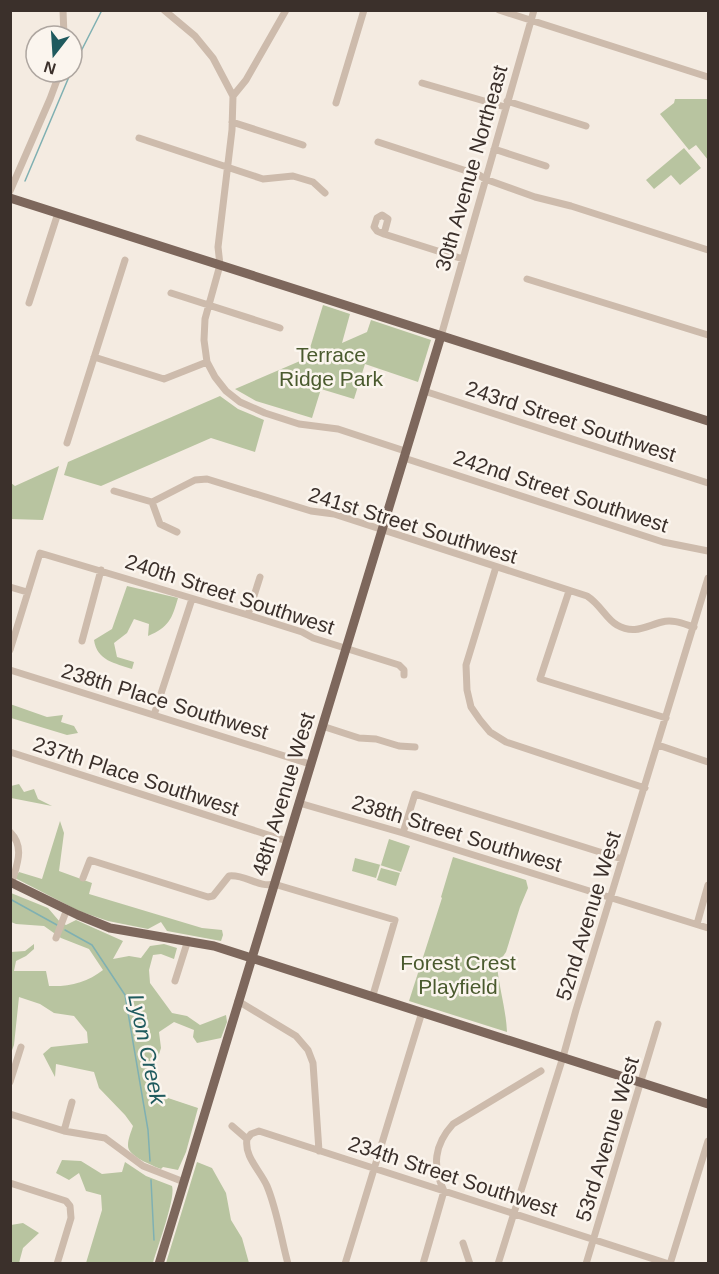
<svg xmlns="http://www.w3.org/2000/svg" width="719" height="1274" viewBox="0 0 719 1274" font-family="Helvetica,sans-serif">
	<style>
		.green { fill: #b8c4a0 }
		.lines { fill: none; stroke-linecap: round; stroke-linejoin: round }
		.stream { stroke: #7fb0b2; stroke-width: 1.5 }
		.minor { stroke: #cdbbac; stroke-width: 7 }
		.major { stroke: #7d675c; stroke-width: 9 }
		.labels { text-anchor: middle; dominant-baseline: central; stroke-width: 5; stroke-linejoin: round; paint-order: stroke }
		.street-label { font-size: 21px; fill: #3b302b; stroke: #fbf5ee }
		.park-label { font-size: 21px; fill: #4a5a2e; stroke: #fbf5ee }
		.water-label { font-size: 22px; font-style: italic; fill: #1f5a5e; stroke: #fbf5ee }
	</style>
	<rect width="100%" height="100%" fill="#f4ebe1"/>
	<path class="green" d="M675 99H708V160L696 145 689 150 660 114 674 103Z
		M684 148 701 168 680 185 671 175 654 189 646 180Z
		M323 305 350 314 342 343 367 332 371 320 431 340 418 382 365 364 354 399 321 389 312 418 256 401 235 389 307 358Z
		M220 396 238 409 264 420 255 452 211 438 101 486 64 475 68 462Z
		M59 466 43 520 11 519V483L15 486Z
		M127 586 178 598C172 619 169 627 148 636L149 624 134 619 127 633 114 643 117 657 134 662 132 669C115 663 97 661 94 640L112 629Z
		M10 704 47 717 63 715 61 722 74 726 78 733 67 735 11 718Z
		M19 784 24 792 34 789 38 799 52 806 11 798V786Z
		M60 821 64 833 59 871 92 883 89 894 202 928 222 930 223 935 221 941 167 931 161 922 148 929 108 921 79 911 15 878 19 872 42 879Z
		M389 839 410 846 401 872 380 865 376 878 352 871 355 858 381 865Z
		M453 857 526 880 528 888 520 907 506 952 497 965C499 988 506 1009 507 1032L409 1001 442 898 441 897Z
		M381 868 400 873 396 886 377 880Z
		M11 893 48 908 60 922 66 925 76 920 123 941 113 959 129 956 141 958 150 946 164 944 177 948 174 959 161 954 153 955 149 970 150 983 172 1013 187 1016 200 1025 226 1015 227 1022 221 1038 197 1043 193 1037 194 1030 174 1022 159 1032 161 1048 154 1070V1089L162 1096 198 1108 186 1152 178 1170 163 1167 161 1169C152 1165 127 1156 128 1145 128 1139 131 1132 133 1126L125 1115 99 1088 94 1072 56 1064 55 1077 43 1054 51 1047 88 1043 87 1032 74 1016 54 1013 40 1004 19 997 14 1045 11 1053V952L25 951 34 944V949L26 956 16 961 14 971H46L49 986C69 987 88 982 103 970L89 949 61 938 44 926 16 924 11 922Z
		M62 1160 81 1161 102 1174 122 1172 125 1162 146 1176 172 1186C176 1198 157 1248 153 1263H86L102 1210 101 1195 86 1191 79 1173 69 1180 56 1173Z
		M197 1162 212 1168 226 1193 231 1220 242 1238 249 1263H166Z
		M23 1223 39 1233 23 1248 19 1263H11V1225Z"/>
	<g class="lines">
		<path class="stream" d="M72 69 102 10
			M25 181 71 72
			M10 899 57 925
			M65 930 92 945 125 995 148 1130 150 1161
			M151 1180 154 1240"/>
		<path class="minor" d="M63 10 64 36
			M164 10 195 36 213 58 233 96
			M286 10 246 80 233 96 232 130 218 247 220 265 205 319 204 340 207 362 215 377 226 391 240 402 265 413 299 424 338 429 405 451
			M499 10 708 77
			M422 83 505 107
			M507 101 586 126
			M336 103 364 10
			M232 122 303 145
			M139 138 263 179 293 176 313 182 325 193
			M378 142 479 175 485 179 535 197 571 206 708 250
			M494 149 546 166
			M10 191 50 99 60 72
			M384 234 388 219 382 215 377 218 374 227 377 231 384 234 463 259
			M527 279 708 335
			M171 293 280 328
			M29 303 58 213
			M441 336 534 10
			M94 357 164 379 207 362
			M424 391 708 483
			M67 443 125 260
			M404 458 663 542 708 551
			M114 491 152 502 195 480 207 479 311 511 334 514 587 596C600 604 607 620 617 625 634 635 646 626 662 622 673 619 684 624 694 627
			M152 502 160 524 177 532
			M496 567 466 665 467 690 471 707 480 720 490 732 506 742 645 788
			M10 587 27 592
			M569 591 540 679 666 718
			M248 615 260 577
			M82 641 101 570
			M10 650 40 553 248 615 302 632 313 638 399 665 404 670V675
			M10 670 310 764
			M154 715 192 599
			M322 726 359 738 376 739 399 746 415 747
			M658 745 708 762
			M10 752 287 841
			M299 803 403 833 708 928
			M10 832C25 847 17 864 12 882
			M403 833 415 794 622 859
			M83 878 90 860 208 897 213 896 229 876C245 874 259 888 274 884L395 920 373 995
			M697 924 708 885
			M56 938 67 909
			M175 981 188 940
			M238 1001 296 1036 308 1050 313 1063 319 1151
			M10 1082 21 1047
			M10 1114 64 1131 105 1138 143 1166 184 1182
			M232 1126 247 1139
			M64 1131 72 1102
			M247 1139 251 1134 259 1131 669 1264
			M247 1139C244 1157 260 1170 267 1186 277 1210 281 1238 288 1264
			M10 1183 66 1201 70 1206 71 1218 57 1264
			M463 1243 470 1264
			M345 1264 422 1012
			M423 1264 444 1191C432 1166 434 1145 453 1124L541 1071
			M498 1264 563 1057 576 1010 708 578
			M586 1264 658 1024
			M670 1264 708 1141"/>
		<path class="major" d="M10 198 708 421
			M10 882 78 915 110 928 214 946 708 1104
			M159 1264 441 336"/>
	</g>
	<g class="labels">
		<g class="street-label">
			<text transform="translate(471 168) rotate(-74)">30th Avenue Northeast</text>
			<text transform="translate(571 421) rotate(18)">243rd Street Southwest</text>
			<text transform="translate(561 491) rotate(18)">242nd Street Southwest</text>
			<text transform="translate(413 525) rotate(17)">241st Street Southwest</text>
			<text transform="translate(230 594) rotate(18)">240th Street Southwest</text>
			<text transform="translate(165 701) rotate(17)">238th Place Southwest</text>
			<text transform="translate(136 776) rotate(18)">237th Place Southwest</text>
			<text transform="translate(283 794) rotate(-73)">48th Avenue West</text>
			<text transform="translate(457 833) rotate(17)">238th Street Southwest</text>
			<text transform="translate(588 916) rotate(-73)">52nd Avenue West</text>
			<text transform="translate(607 1139) rotate(-73)">53rd Avenue West</text>
			<text transform="translate(453 1176) rotate(18)">234th Street Southwest</text>
		</g>
		<g class="park-label">
			<text x="331" y="354">Terrace<tspan x="331" dy="24">Ridge Park</tspan></text>
			<text x="458" y="962">Forest Crest<tspan x="458" dy="24">Playfield</tspan></text>
		</g>
		<g class="water-label">
			<text transform="translate(147 1049) rotate(78)">Lyon Creek</text>
		</g>
	</g>
	<rect width="719" height="1274" fill="none" stroke="#3b302b" stroke-width="24"/>
	<g transform="translate(54 54) rotate(197)"><circle r="28" fill="#fbf5ee" stroke="#aea6a0" stroke-width="1.5"/>
	<path d="M0-4.5L10 22L0 15L-10 22Z" fill="#1f5a5e"/>
	<text y="-9" font-size="16" font-weight="bold" text-anchor="middle" fill="#3b302b">N</text>
	</g>
</svg>
